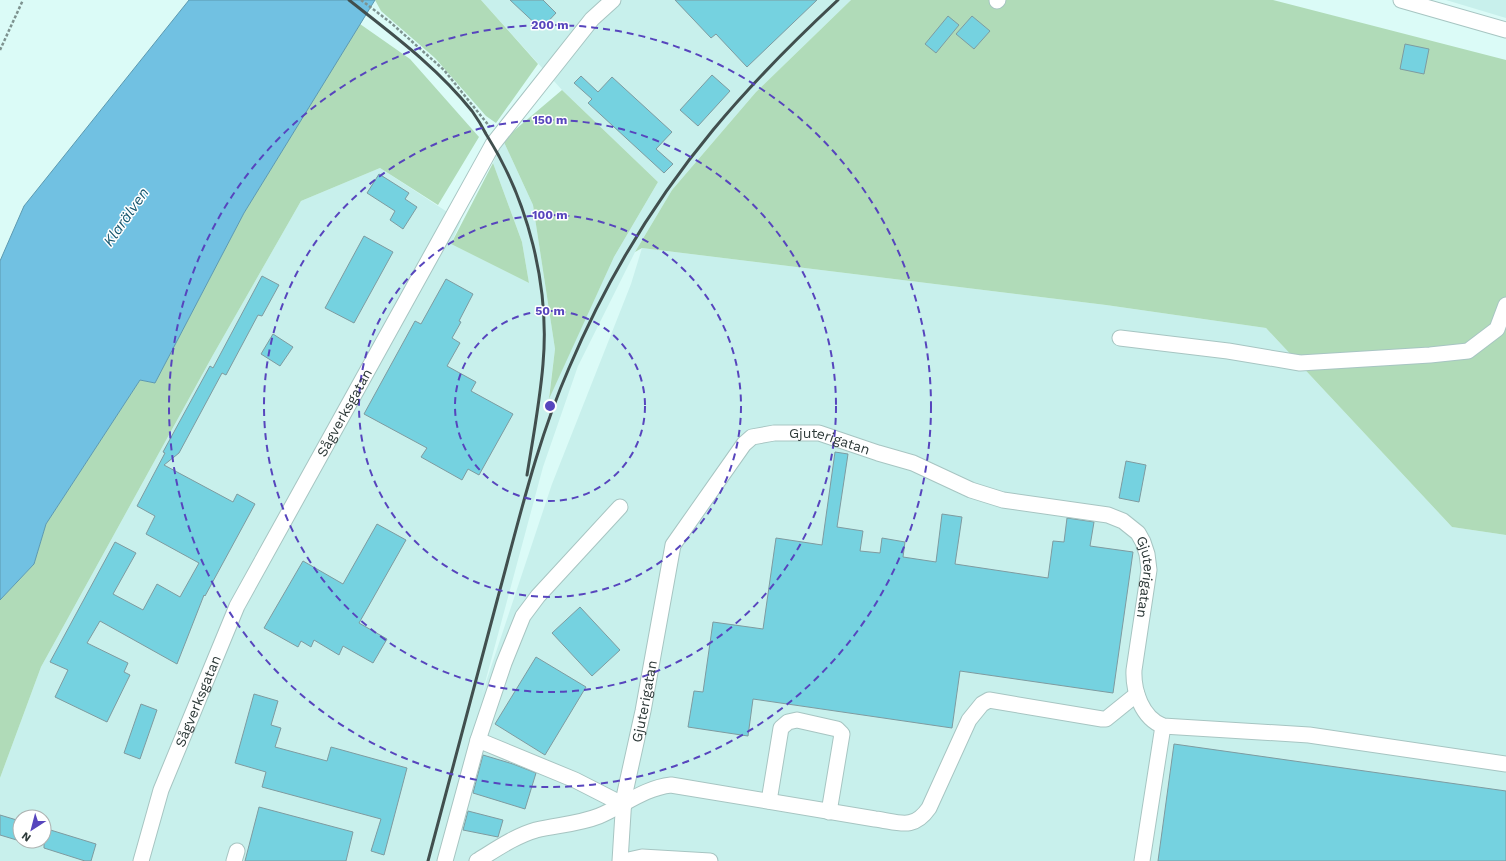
<svg xmlns="http://www.w3.org/2000/svg" width="1506" height="861" viewBox="0 0 1506 861" font-family="'Work Sans',sans-serif">
	<style>
		.built { fill: #c8f0ec; fill-rule: evenodd }
		.green { fill: #b0dbb8 }
		.water { fill: #71c1e2; stroke: #5d99b0 }
		.building { fill: #75d2e0; stroke: #7e9ba0 }
		.lines { fill: none; stroke-linecap: round; stroke-linejoin: round }
		.minor-casing { stroke: #a7c5c2; stroke-width: 17 }
		.path { stroke: #7d928f; stroke-width: 2.5; stroke-dasharray: 3 2; stroke-linecap: butt }
		.minor { stroke: #fff; stroke-width: 15 }
		.rail { stroke: #414f4e; stroke-width: 3 }
		.ring { fill: none; stroke: #5745bd; stroke-width: 2; stroke-dasharray: 7 5 }
		.labels { text-anchor: middle; dominant-baseline: central; stroke-width: 3; stroke-linejoin: round; paint-order: stroke }
		.street-label { font-size: 14px; fill: #2f3b3a; stroke: #fff }
		.water-label { font-size: 15px; font-style: italic; fill: #17576e; stroke: #fff }
		.centre { fill: #5745bd; stroke: #fff; stroke-width: 2 }
		.ring-label { font-size: 12px; text-anchor: middle; font-weight: bold; fill: #5745bd; stroke: #fff; stroke-width: 3; stroke-linejoin: round; paint-order: stroke }
	</style>
	<rect width="100%" height="100%" fill="#dbfbf7"/>
	<path class="built" d="M481 0H851L756 92 672 190 635 252 578 366 543 467 482 694 552 484 631 284 642 248 1106 305 1266 328 1452 527 1506 535V861H0V778L41 667 213 355 301 201 380 168 461 221 451 244 529 283 522 242 493 163 503 140 533 205 555 349 549 397 614 257 658 182 562 90ZM20 817H44V841H20Z
		M1446 0H1506V18Z"/>
	<path class="green" d="M375 0H481L538 64 496 123 486 116 435 58 381 11Z
		M851 0H1273L1506 60V535L1452 527 1266 328 1106 305 642 248 635 252 672 190 756 92Z
		M360 24 410 59 479 137 438 205 380 168 301 201 213 355 41 667 0 778V600L34 564 46 524 140 380 155 383 244 213Z
		M562 90 658 182 614 257 549 399 555 349 533 205 503 140Z
		M493 163 522 242 529 283 451 244Z"/>
	<path class="water" d="M189 0H375L244 213 155 383 140 380 46 524 34 564 0 600V261L24 206Z"/>
	<path class="building" d="M510 0H543L556 13 541 29Z
		M675 0H817L747 67 716 34 711 38Z
		M948 16 959 25 936 53 925 44Z
		M972 16 990 31 974 49 956 34Z
		M1405 44 1429 49 1424 74 1400 69Z
		M712 75 730 91 698 126 680 110Z
		M581 76 598 92 612 77 672 132 656 149 673 164 664 173 588 103 592 99 574 83Z
		M379 174 409 193 405 199 417 207 403 229 390 220 395 211 367 193Z
		M364 236 393 252 354 323 325 308Z
		M262 276 279 285 262 316 258 315 226 375 222 373 179 453 164 465 233 502 237 494 255 504 205 596 204 595 177 664 100 621 87 643 128 663 124 672 130 675 107 722 55 697 68 670 50 662 115 542 136 553 113 594 143 610 157 584 180 597 199 563 146 534 155 516 137 506 165 453 163 452 210 366 213 368Z
		M446 279 473 294 459 321 461 322 452 338 460 343 447 366 476 382 471 391 513 414 479 475 468 469 462 480 421 457 427 448 364 414 415 321 421 324Z
		M273 334 293 347 280 366 261 354Z
		M835 452 848 454 837 527 863 531 860 551 880 553 882 538 905 542 903 557 936 562 942 514 962 517 955 564 1048 578 1053 541 1064 542 1067 518 1094 522 1090 546 1133 552 1113 693 960 671 952 728 753 699 748 736 688 727 694 691 703 692 713 622 763 629 776 538 822 545Z
		M1126 461 1146 465 1139 502 1119 498Z
		M377 524 406 540 359 623 387 639 373 663 343 646 339 655 314 640 311 647 301 641 298 647 264 628 303 561 343 584Z
		M580 607 620 650 592 676 552 633Z
		M536 657 586 687 545 755 495 724Z
		M254 694 278 701 271 725 281 728 275 747 327 761 331 747 407 768 384 855 371 851 381 819 262 787 266 772 235 763Z
		M141 704 157 710 140 759 124 753Z
		M1174 744 1506 791V861H1158Z
		M483 755 513 764 536 773 525 809 473 793Z
		M259 807 353 832 346 861H245Z
		M468 811 503 820 498 837 463 830Z
		M0 815 20 821V841L0 835Z
		M44 828 96 844 91 861H85L44 848Z"/>
	<g class="lines">
		<defs>
			<g id="minor">
				<path d="M1401 0 1506 30"/>
				<path d="M997 1 998 0"/>
				<path d="M1120 338 1228 351 1300 363 1430 355 1468 351 1497 329 1506 305"/>
				<path d="M478 740 575 780 624 805"/>
				<path d="M769 801 781 728 788 722 797 720 837 729 842 734 829 812"/>
				<path id="s1" d="M141 861 161 790 237 606 493 144 592 19 613 0"/>
				<path d="M234 861 237 851"/>
				<path d="M445 861 478 740 504 663 523 616 538 596 620 507"/>
				<path d="M477 861C495 850 515 836 536 830 557 825 579 824 599 816 623 806 644 788 671 785L875 819C899 822 913 831 929 808L969 720 982 704 989 700 1102 719H1106L1137 694"/>
				<path id="s2" d="M620 861 624 797 643 711 673 545 744 444 752 437 774 433H819L878 453 913 463 971 490 1003 500 1108 515 1123 521 1138 533 1143 542 1147 554 1149 570 1134 670C1133 691 1142 718 1163 726L1309 735 1506 764"/>
				<path d="M624 861 642 857 710 861"/>
				<path d="M1142 861 1163 726"/>
			</g>
		</defs>
		<use href="#minor" class="minor-casing"/>
		<path class="path" d="M361 0 390 22 444 70 490 127
			M0 50 23 0"/>
		<use href="#minor" class="minor"/>
		<path class="rail" d="M349 0C392 34 437 67 472 111 477 118 482 126 486 134 528 200 550 286 543 364 540 401 533 438 527 475
			M428 861C452 773 475 685 498 597 519 520 537 441 569 368 605 283 654 201 713 130 751 84 794 41 838 0"/>
	</g>
	<g class="ring">
		<circle cx="550" cy="406" r="95"/>
		<circle cx="550" cy="406" r="191"/>
		<circle cx="550" cy="406" r="286"/>
		<circle cx="550" cy="406" r="381"/>
	</g>
	<g class="labels">
		<g class="street-label">
			<text stroke="none"><textPath href="#s1" startOffset="494">Sågverksgatan</textPath></text>
			<text stroke="none"><textPath href="#s2" startOffset="534">Gjuterigatan</textPath></text>
			<text stroke="none"><textPath href="#s2" startOffset="906">Gjuterigatan</textPath></text>
			<text stroke="none"><textPath href="#s1" startOffset="170">Sågverksgatan</textPath></text>
			<text stroke="none"><textPath href="#s2" startOffset="162">Gjuterigatan</textPath></text>
		</g>
		<g class="water-label">
			<text transform="translate(126 217) rotate(-55)">Klarälven</text>
		</g>
	</g>
	<circle cx="550" cy="406" r="6" class="centre"/>
	<g class="ring-label">
		<text x="550" y="29">200 m</text>
		<text x="550" y="124">150 m</text>
		<text x="550" y="219">100 m</text>
		<text x="550" y="315">50 m</text>
	</g>
	<g transform="translate(32 829) rotate(216)"><circle r="19" fill="#ffffff" stroke="#acb1b0"/>
	<path d="M0-3L7 15L0 10L-7 15Z" fill="#5745bd"/>
	<text y="-6" font-size="11" font-weight="bold" text-anchor="middle" fill="#2f3b3a">N</text>
	</g>
</svg>
